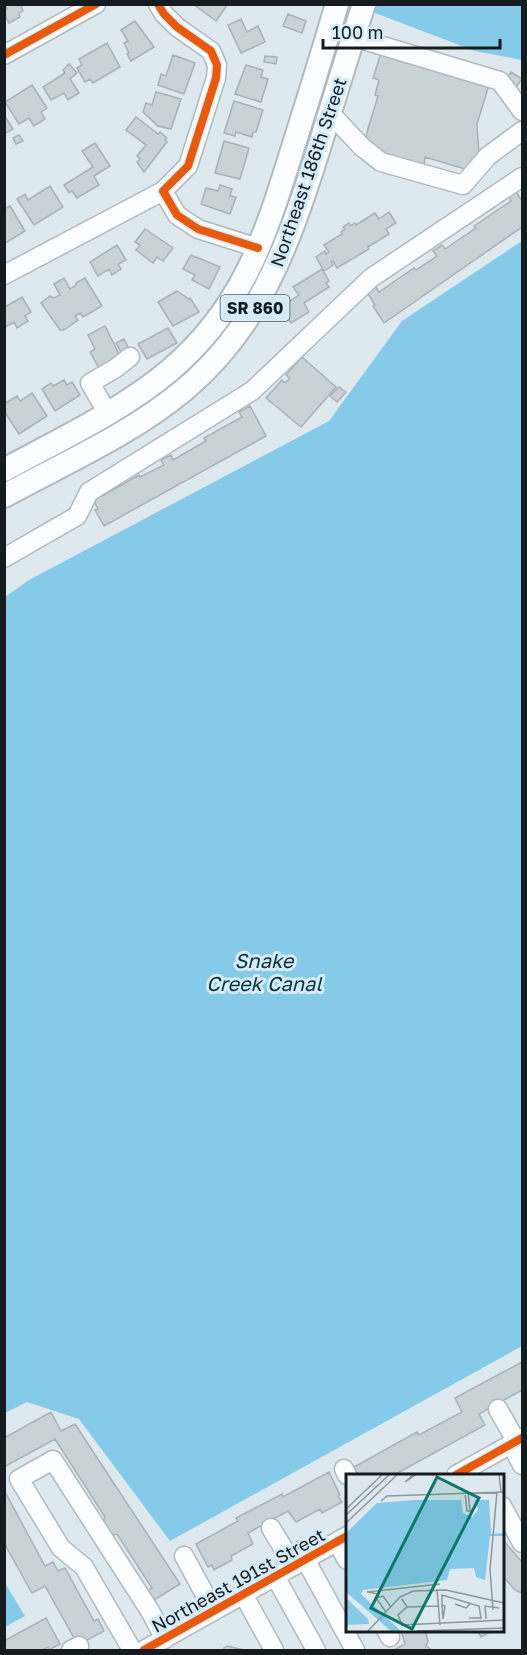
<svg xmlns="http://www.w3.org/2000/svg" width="527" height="1655" viewBox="0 0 527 1655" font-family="'Golos Text',sans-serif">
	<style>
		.water { fill: #86caea }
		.building { fill: #c9d2d7; stroke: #a8b1b6; stroke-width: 1.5 }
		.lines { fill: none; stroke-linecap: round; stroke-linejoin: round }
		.minor-casing { stroke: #b0babf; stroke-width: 21 }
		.major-casing { stroke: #b0babf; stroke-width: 26 }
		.minor { stroke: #fafcfd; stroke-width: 18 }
		.major { stroke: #fafcfd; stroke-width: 22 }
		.cycleway-casing { stroke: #d5ebf7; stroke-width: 11 }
		.cycleway { stroke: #e8590c; stroke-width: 8 }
		.labels { text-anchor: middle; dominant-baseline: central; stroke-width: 6; stroke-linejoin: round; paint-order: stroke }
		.shield { fill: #d5ebf7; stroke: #4e5a60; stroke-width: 1.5 }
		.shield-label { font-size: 16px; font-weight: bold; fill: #141c20 }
		.street-label { font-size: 18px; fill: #141c20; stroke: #d5ebf7 }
		.water-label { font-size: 20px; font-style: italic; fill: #073244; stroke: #d5ebf7 }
		.inset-road { fill: none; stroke: #8d979c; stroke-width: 1.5 }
		.view { fill: #0f766e; fill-opacity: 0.15; stroke: #0f766e; stroke-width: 3 }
		.inset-edge { fill: none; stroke: #141c20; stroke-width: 3 }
	</style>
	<rect width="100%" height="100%" fill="#dde9ef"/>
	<path class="water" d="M354 5H522V60L475 51Z
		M522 241V1346L170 1541 79 1419 27 1402 5 1413V597L29 580 329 421 402 321Z
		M5 1583 25 1616 5 1627H4Z"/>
	<path class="building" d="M5 4H20L23 11 19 13 20 17 9 23 4 14V11L7 9Z
		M193 4H222L226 7 216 21Z
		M288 14 306 21 302 33 283 26Z
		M241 19 247 32 258 26 265 42 241 53 228 25Z
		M135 21 154 47 131 61 127 54 129 53 124 43 128 41 121 30Z
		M107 43 120 67 93 83 90 79 85 82 77 68 82 65 79 59Z
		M381 53 489 85 477 124 479 156 468 170 425 157 424 165 376 151 366 139 367 132 378 96 375 95 379 80 373 78Z
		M173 55 195 63 184 94 158 85 161 74 166 76Z
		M265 56 277 57 276 64 264 62Z
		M69 64 77 73 70 79 79 93 68 100 64 93 51 100 43 87 65 73 63 70Z
		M246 65 263 70 261 77 268 79 261 102 235 94Z
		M511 72 522 79 516 87 506 80Z
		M32 85 47 108 41 112 45 119 34 126 29 118 19 124 5 102Z
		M156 92 181 99 171 129 158 126 143 112 146 103 152 105Z
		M234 101 263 110 256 132H253L252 137 236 132 235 136 224 133Z
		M4 115 13 129 4 134Z
		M136 117 158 134 160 132 167 138 165 140 167 142 144 172 137 162 140 159 137 156 146 145 126 130Z
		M19 135 23 141 16 144 13 138Z
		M224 141 249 148 240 179 215 173Z
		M95 143 110 166 94 176 99 185 77 198 72 191 69 193 64 185 93 167 82 151Z
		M220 185 232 189 230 196 236 197 230 214 201 204 206 188 218 191Z
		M50 186 63 207 34 225 17 199 25 194 28 200Z
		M515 190 522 201V227L384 323 373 306 375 305 367 292 375 286 379 292 414 268 416 270 437 256 433 251 442 245 445 249 476 228 474 226 511 201 508 195Z
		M10 206 25 231 4 244V209Z
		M389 212 396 223 386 229 389 234 368 247 369 249 337 268 333 261 331 262 333 265 324 271 316 257 325 251 326 254 329 252 324 245 342 234 341 232 345 229 343 227 349 223 350 226 355 223 356 225 375 213 379 219Z
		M145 229 173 248 163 261 157 257 153 263 136 250 140 245 135 242Z
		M117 245 126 260 118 264 121 269 112 275 109 269 98 276 90 262Z
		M191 255 220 267 209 289 192 280 195 275 183 269Z
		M322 269 329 281 326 283 329 287 304 303 309 312 291 323 281 307 299 295 293 287Z
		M64 278 70 289 76 285V283L85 278 102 306 83 317 80 313 75 316 78 320 64 330H60L41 303 50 296 54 298 60 295 54 284Z
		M177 291 189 299 190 298 199 312 173 326 158 302Z
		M22 297 31 312 25 316 28 321 17 328 14 322 4 328 5 307Z
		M105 326 121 358 99 368 90 352 95 349 88 335Z
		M168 328 177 343 147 359 138 344Z
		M124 339 131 353 124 357 116 343Z
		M302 357 336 387 301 427 266 398 282 380 285 383 290 378 286 375Z
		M64 380 67 385 72 382 80 395 55 411 42 389 51 383 53 386Z
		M339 387 346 392 337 402 330 396Z
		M32 393 47 416 19 434 4 411V404L17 396 20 401Z
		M250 406 266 436 104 526 95 510 98 509 91 496 99 491 102 496 139 475 140 477 164 465 161 460 171 455 173 460 206 441 204 438 242 417 239 412Z
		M522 1362V1390L479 1414 485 1425 394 1475H358L354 1467 417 1432 419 1435 462 1412 455 1398Z
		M51 1412 61 1431 75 1424 180 1584 154 1600 147 1591 152 1588 117 1534 106 1537 101 1527 105 1517 55 1439 4 1467V1438Z
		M329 1472 340 1495 338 1496 342 1502 322 1513 320 1509 296 1522 288 1511 248 1533 253 1544 231 1556 232 1560 214 1570 212 1565 208 1567 196 1544 238 1521 236 1518 282 1494 283 1497Z
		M4 1490 45 1566 53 1562 58 1571 65 1568 94 1621 98 1619 104 1631 78 1645 45 1586 32 1593 4 1543Z
		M502 1539 522 1562V1593L515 1590 502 1575Z
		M46 1618 60 1644 49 1650 48 1647 42 1650H4V1641Z
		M401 1630H425L428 1641 426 1646 432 1650H394L405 1644Z
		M483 1630H486L488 1633 481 1637 478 1632Z
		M227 1646 244 1650H225L224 1648Z"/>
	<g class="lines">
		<defs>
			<path id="minor" d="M158 4 164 14 177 27 211 51 217 65 216 78 188 166 163 191 177 215 198 229 258 248
				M353 37 500 81 522 111
				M4 55 96 4
				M330 113 362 147 381 162 463 185 488 156 522 131
				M4 275 163 191
				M107 412 90 383 116 368 130 357
				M4 558 77 516 89 492 252 391 371 278 522 177
				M498 1409 516 1441
				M511 1444 522 1465
				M344 1469 347 1475
				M456 1475 522 1438
				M502 1506 522 1543
				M271 1528 294 1566
				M337 1542 347 1560
				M184 1556 214 1611
				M305 1559 355 1650
				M275 1576 316 1650
				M243 1594 274 1650
				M386 1630 390 1637
				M71 1650 79 1646
				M132 1650 84 1567 61 1548 19 1479 53 1460 150 1611 165 1639
				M144 1650 347 1536"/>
			<path id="major" d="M4 470C57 441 123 410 169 371 244 308 266 234 294 144 309 97 323 51 337 4
				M4 496C65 463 131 434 184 390 258 328 286 250 315 161 331 109 347 56 364 4"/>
		</defs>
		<use href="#minor" class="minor-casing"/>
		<use href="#major" class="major-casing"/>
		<use href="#minor" class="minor"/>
		<use href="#major" class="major"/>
		<defs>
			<path id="cycleway" d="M158 4 164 14 177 27 211 51 217 65 216 78 188 166 163 191 177 215 198 229 258 248
				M4 55 96 4
				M456 1475 522 1438
				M144 1650 347 1536"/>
		</defs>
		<use href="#cycleway" class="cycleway-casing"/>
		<use href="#cycleway" class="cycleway"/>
	</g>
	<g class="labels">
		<rect class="shield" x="220.5" y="295" width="69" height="26" rx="4.5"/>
		<g class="shield-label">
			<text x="255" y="308">SR 860</text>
		</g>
		<g class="street-label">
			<text transform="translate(308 172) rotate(-71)">Northeast 186th Street</text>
			<text transform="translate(238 1580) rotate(-29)">Northeast 191st Street</text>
		</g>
		<g class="water-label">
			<text x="264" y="960">Snake<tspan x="264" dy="23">Creek Canal</tspan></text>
		</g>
	</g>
	<g transform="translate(346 1474)">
		<rect width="158" height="158" fill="#dde9ef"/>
		<path d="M68 26H115L117 39 126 43 132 36 129 26H143L145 60 157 59V49V62H144L139 106 130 103 128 94 104 95 101 106 17 116 15 120 55 157H45L0 118V59L31 29ZM0 124 22 145 23 150 0 151Z" fill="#86caea"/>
		<path class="inset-road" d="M68 0 59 8 71 0M153 0 155 18M119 19 121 37H124L122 18M35 27 41 22 158 18M0 35 37 0M0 41 44 0M0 49 52 0M91 115 94 151M32 120 21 118 94 110M56 125 61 133 52 141 56 151 158 146M109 130 120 134 125 129M96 131 99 132 97 145 96 131V121L133 132 135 144H123M61 133 92 132M147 136 144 95 151 18M40 138 30 124 37 122 45 133M140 145 139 132 153 134M22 157 54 123 67 117 100 116 158 129M71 157 158 154"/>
		<path class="view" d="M91 3 133 24 66 155 25 134Z"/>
		<rect width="158" height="158" class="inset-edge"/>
	</g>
	<rect width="527" height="1655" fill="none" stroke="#141c20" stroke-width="12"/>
	<path d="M323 39v9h177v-9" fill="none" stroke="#141c20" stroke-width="3"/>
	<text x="332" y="39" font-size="18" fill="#141c20" stroke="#d5ebf7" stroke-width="4.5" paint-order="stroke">100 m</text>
</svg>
